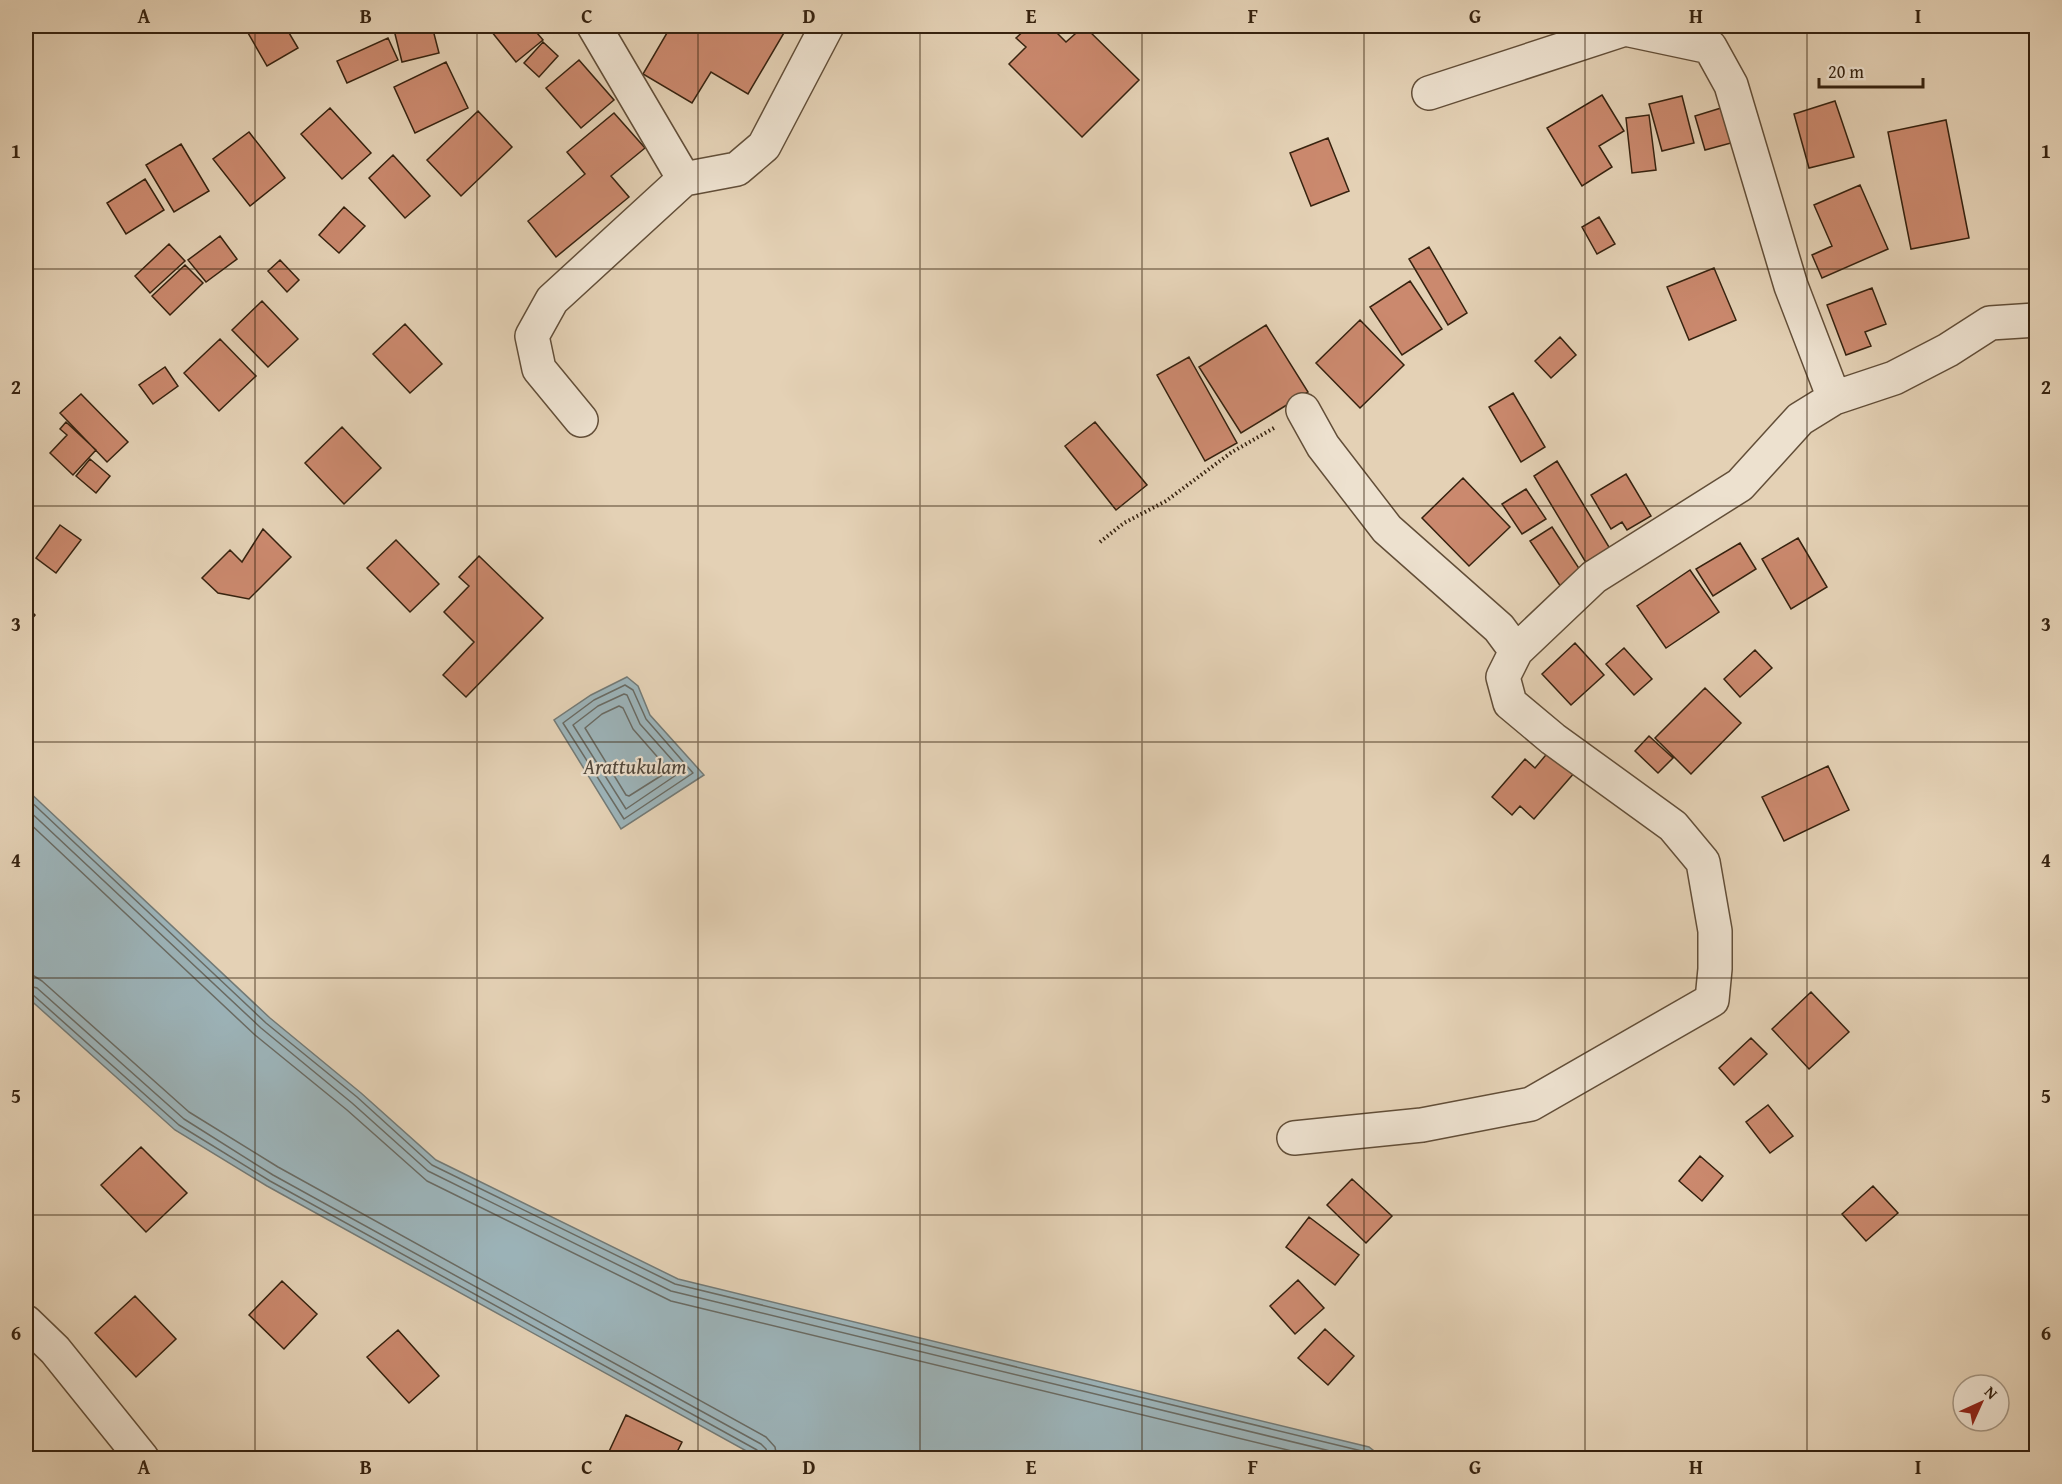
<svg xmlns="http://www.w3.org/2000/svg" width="2062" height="1484" viewBox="0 0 2062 1484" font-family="'Gentium Book Plus',serif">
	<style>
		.water { fill: #9cb4ba; stroke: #737a76; stroke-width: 1.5 }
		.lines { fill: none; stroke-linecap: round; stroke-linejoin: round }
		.shore { stroke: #696b64; stroke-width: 1.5 }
		.building { fill: #cb896e; stroke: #36220f; stroke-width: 1.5 }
		.minor-casing { stroke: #624e38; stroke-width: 36 }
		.path { stroke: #36220f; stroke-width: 4; stroke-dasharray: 1.5 3; stroke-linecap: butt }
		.minor { stroke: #ede1cf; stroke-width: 33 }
		.grid { fill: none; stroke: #36220f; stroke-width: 1.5; stroke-opacity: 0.55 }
		.labels { text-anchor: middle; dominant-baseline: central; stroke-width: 4.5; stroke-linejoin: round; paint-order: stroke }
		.water-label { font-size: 21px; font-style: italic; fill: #50463a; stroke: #ede1cf }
		.neatline { fill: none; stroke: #36220f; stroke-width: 2 }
		.grid-label { font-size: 20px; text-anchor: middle; font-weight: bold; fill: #36220f }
	</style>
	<rect width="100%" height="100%" fill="#e4d1b5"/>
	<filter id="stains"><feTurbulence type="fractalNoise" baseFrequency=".00333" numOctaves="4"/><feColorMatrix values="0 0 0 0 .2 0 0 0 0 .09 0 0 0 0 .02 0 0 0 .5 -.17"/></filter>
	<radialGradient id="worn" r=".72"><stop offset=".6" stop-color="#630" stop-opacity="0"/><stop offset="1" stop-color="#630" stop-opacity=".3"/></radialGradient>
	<path class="water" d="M627 677 638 686 650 715 704 775 621 829 554 720 591 695Z
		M26 789 270 1018 361 1093 436 1160 678 1279 1369 1447 1383 1458H759L267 1186 175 1130 26 996Z"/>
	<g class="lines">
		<path class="shore" d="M625 685 633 690 646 719 693 773 624 819 563 723 594 700Z
			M624 694 627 695 640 724 682 771 626 809 573 725 598 706Z
			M619 706 623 708 633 729 668 769 667 772 629 796 626 795 585 728 602 714Z
			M26 797 266 1023 357 1097 432 1165 675 1284 1366 1452 1374 1458
			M26 808 261 1028 352 1103 428 1171 671 1291 1359 1458
			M26 820 255 1035 347 1110 427 1181 671 1301 1321 1458
			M26 976H34L42 981 189 1112 278 1167 766 1437 775 1447 777 1458
			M26 985 37 988 184 1119 273 1175 761 1444 766 1449 768 1458
			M26 992 32 994 179 1125 270 1181 757 1450 761 1458"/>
	</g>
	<path class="building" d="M244 26H285L298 48 267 66Z
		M393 26H432L439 53 402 62Z
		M487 26H531L543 40 516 62Z
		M671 26H788L748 94 711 72 692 103 643 74Z
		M1029 26H1050L1066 42 1084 26 1139 80 1082 137 1009 64 1026 47 1016 38Z
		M2034 26H2036V42L2027 32Z
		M388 38 398 60 347 83 337 61Z
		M543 42 558 56 539 77 524 63Z
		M579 60 614 100 581 128 546 88Z
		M446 62 468 108 415 133 394 87Z
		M1602 95 1624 131 1599 146 1612 167 1582 186 1547 128Z
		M1682 96 1694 143 1662 151 1649 104Z
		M1835 101 1854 157 1809 168 1794 114Z
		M330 108 371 153 342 179 301 134Z
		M1721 108 1731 143 1705 150 1695 116Z
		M478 111 512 147 461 196 427 160Z
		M614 113 645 148 611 176 629 197 556 257 528 221 585 174 567 152Z
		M1649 115 1656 170 1632 173 1626 118Z
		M1946 120 1969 238 1911 249 1888 132Z
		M249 132 285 178 250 206 213 159Z
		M1328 138 1349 191 1311 206 1290 153Z
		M181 144 209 191 174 212 146 165Z
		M393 155 430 196 405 218 369 178Z
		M145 179 164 210 126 234 107 203Z
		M1860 185 1888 249 1822 278 1812 255 1832 246 1814 205Z
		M344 207 365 226 339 253 319 235Z
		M1599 217 1615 244 1597 254 1582 227Z
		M220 236 237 259 206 282 188 260Z
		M169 244 185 261 150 293 135 276Z
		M1429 247 1467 313 1448 325 1409 259Z
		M280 260 299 280 287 292 268 271Z
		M185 265 203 283 170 315 152 296Z
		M1714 268 1736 320 1689 340 1667 287Z
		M1410 281 1442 329 1402 355 1370 307Z
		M1872 288 1886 324 1865 332 1871 346 1846 355 1827 305Z
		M262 301 298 339 268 367 232 330Z
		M1360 320 1404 365 1360 408 1316 363Z
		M405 324 442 364 410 393 373 354Z
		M1266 325 1308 392 1241 433 1199 367Z
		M1560 337 1576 355 1551 378 1535 361Z
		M220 339 256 376 219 411 184 373Z
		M1189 357 1237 443 1205 461 1157 375Z
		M165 367 178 386 153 404 139 385Z
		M1513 393 1545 447 1521 462 1489 407Z
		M81 394 128 442 107 462 60 413Z
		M66 422 96 450 73 475 50 453 67 435 60 429Z
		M1095 422 1147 485 1116 510 1065 446Z
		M342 427 381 468 344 504 305 463Z
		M90 459 110 476 96 493 76 476Z
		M1557 461 1612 552 1588 566 1534 476Z
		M1626 474 1651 516 1627 530 1622 522 1611 529 1591 495Z
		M1463 478 1510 527 1469 566 1422 518Z
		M1526 489 1546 519 1522 534 1502 504Z
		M60 525 81 540 56 573 36 558Z
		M1552 527 1582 573 1561 587 1530 541Z
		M263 529 291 557 249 599 218 593 202 578 230 550 242 562Z
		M1798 538 1827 587 1791 609 1762 559Z
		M396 540 439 584 410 612 367 568Z
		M1740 543 1756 569 1713 596 1696 569Z
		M479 556 543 618 466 697 443 675 474 642 444 612 469 586 459 577Z
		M1690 570 1719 612 1666 648 1637 606Z
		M26 606 35 615 26 626Z
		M1575 643 1604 675 1571 705 1542 674Z
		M1624 648 1652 679 1634 695 1606 664Z
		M1755 650 1772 668 1740 697 1724 679Z
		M1705 688 1741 723 1691 774 1655 738Z
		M1649 736 1673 758 1658 773 1635 751Z
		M1550 750 1575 772 1534 819 1520 806 1512 815 1492 797 1525 759 1535 768Z
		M1828 766 1849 810 1784 841 1762 797Z
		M1811 992 1849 1032 1809 1069 1772 1029Z
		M1751 1038 1767 1054 1734 1085 1719 1068Z
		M1768 1105 1793 1136 1770 1153 1746 1122Z
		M141 1147 187 1193 146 1232 101 1185Z
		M1700 1156 1723 1176 1702 1201 1679 1181Z
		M1352 1179 1392 1216 1366 1243 1327 1205Z
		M1873 1186 1898 1213 1866 1241 1842 1214Z
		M1309 1217 1359 1255 1335 1285 1286 1247Z
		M1298 1280 1324 1308 1295 1334 1270 1306Z
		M282 1281 317 1314 284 1349 249 1315Z
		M135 1296 176 1339 136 1377 95 1333Z
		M1325 1329 1354 1356 1328 1385 1298 1358Z
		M398 1330 439 1376 409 1403 367 1357Z
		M626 1415 682 1442 674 1458H606Z"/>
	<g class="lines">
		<defs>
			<path id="minor" d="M594 26 684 179
				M1429 93 1625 29 1710 47 1731 85 1791 286 1834 398
				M1303 410 1323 446 1387 529 1499 628 1516 651
				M581 420 539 369 532 336 552 300 684 179 737 169 764 146 827 26
				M1294 1138 1422 1125 1531 1104 1712 1000 1715 969V931L1703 862 1673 826 1553 739 1510 703 1503 677 1516 651 1594 577 1740 485 1800 419 1834 398 1894 378 1948 350 1990 323 2036 320
				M26 1322 55 1350 142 1458"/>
		</defs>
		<use href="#minor" class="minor-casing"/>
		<path class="path" d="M1100 542 1124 523 1166 501 1232 452 1274 428"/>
		<use href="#minor" class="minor"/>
	</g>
	<path class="grid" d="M255 26V1458M477 26V1458M698 26V1458M920 26V1458M1142 26V1458M1364 26V1458M1585 26V1458M1807 26V1458M26 269H2036M26 506H2036M26 742H2036M26 978H2036M26 1215H2036"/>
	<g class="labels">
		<g class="water-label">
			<text x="635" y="766">Arattukulam</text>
		</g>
	</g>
	<rect width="2062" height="1484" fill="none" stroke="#e4d1b5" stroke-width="66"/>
	<g transform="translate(1981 1403) rotate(45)"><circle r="28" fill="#ede1cf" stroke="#a49582" stroke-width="1.5"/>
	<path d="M0-4.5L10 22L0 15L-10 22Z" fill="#8f2418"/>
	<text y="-9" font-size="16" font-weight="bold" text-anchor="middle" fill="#36220f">N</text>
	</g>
	<path d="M1819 78v9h104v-9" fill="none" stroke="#36220f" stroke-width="3"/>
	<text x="1828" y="78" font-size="18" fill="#36220f" stroke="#ede1cf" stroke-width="4.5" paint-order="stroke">20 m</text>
	<rect x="33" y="33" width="1996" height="1418" class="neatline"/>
	<g class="grid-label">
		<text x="144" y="23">A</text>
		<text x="366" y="23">B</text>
		<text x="587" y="23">C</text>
		<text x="809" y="23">D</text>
		<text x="1031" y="23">E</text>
		<text x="1253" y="23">F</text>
		<text x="1475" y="23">G</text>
		<text x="1696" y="23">H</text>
		<text x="1918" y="23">I</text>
		<text x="16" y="158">1</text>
		<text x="2046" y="158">1</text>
		<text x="16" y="394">2</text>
		<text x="2046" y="394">2</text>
		<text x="16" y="631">3</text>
		<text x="2046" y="631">3</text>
		<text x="16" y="867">4</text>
		<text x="2046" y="867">4</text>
		<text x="16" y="1103">5</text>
		<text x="2046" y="1103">5</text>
		<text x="16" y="1340">6</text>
		<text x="2046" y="1340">6</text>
		<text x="144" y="1474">A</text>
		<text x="366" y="1474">B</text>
		<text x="587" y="1474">C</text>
		<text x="809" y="1474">D</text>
		<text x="1031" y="1474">E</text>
		<text x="1253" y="1474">F</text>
		<text x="1475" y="1474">G</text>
		<text x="1696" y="1474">H</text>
		<text x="1918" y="1474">I</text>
	</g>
	<rect width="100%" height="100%" filter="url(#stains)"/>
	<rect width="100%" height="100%" fill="url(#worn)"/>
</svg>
